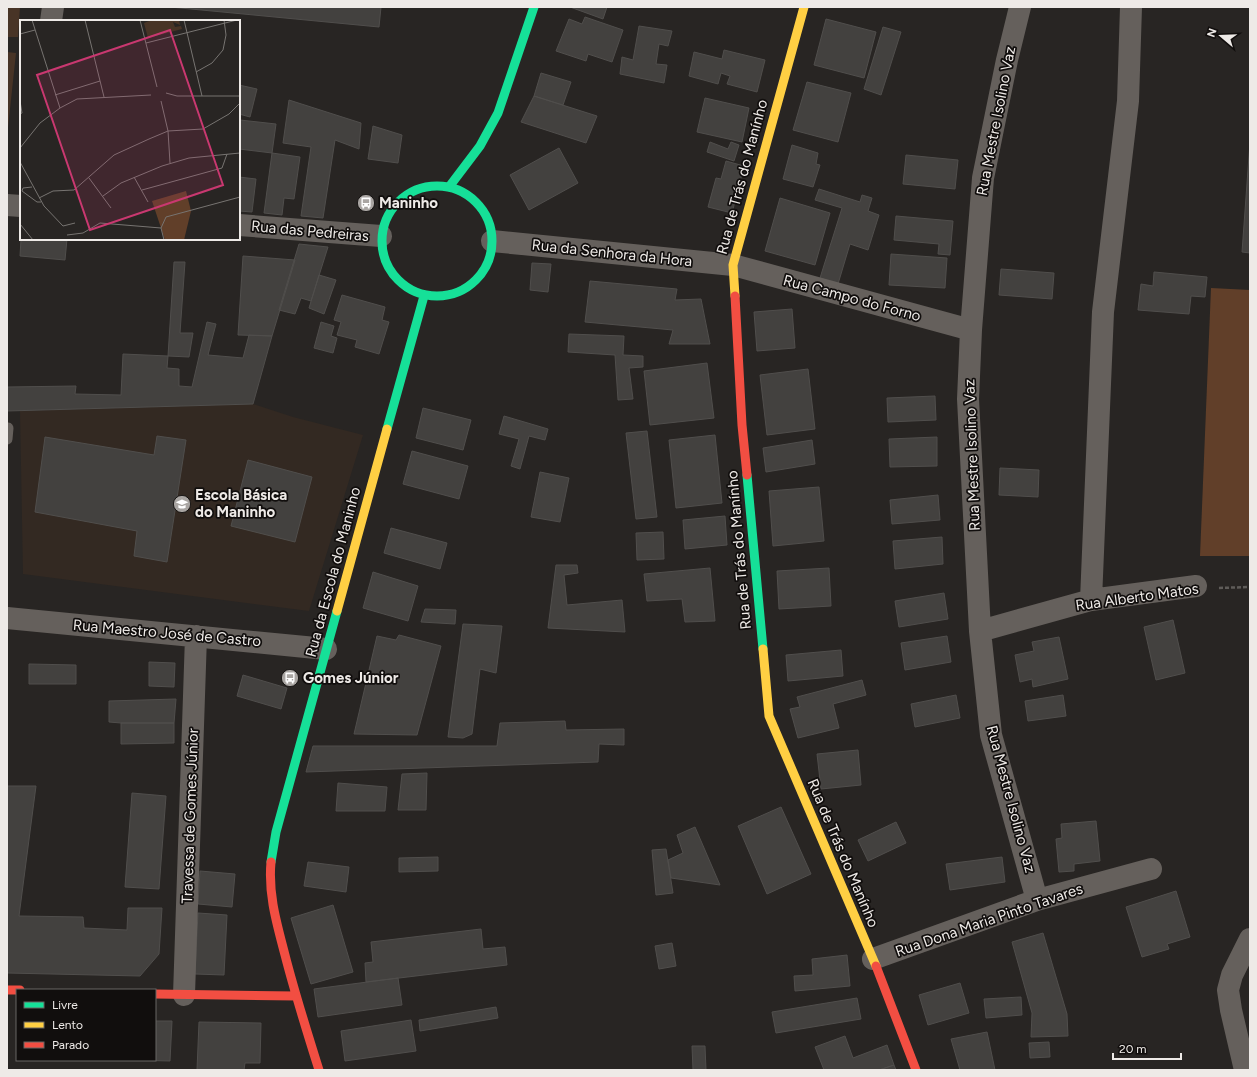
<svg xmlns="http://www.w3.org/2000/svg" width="1257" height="1077" viewBox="0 0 1257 1077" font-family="Figtree,sans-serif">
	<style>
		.built { fill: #332922 }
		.green { fill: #483426 }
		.forest { fill: #613f29 }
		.building { fill: #43413f; stroke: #504e4c }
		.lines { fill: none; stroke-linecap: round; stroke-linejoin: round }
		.path { stroke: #5f5c59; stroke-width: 2.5; stroke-dasharray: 4 2; stroke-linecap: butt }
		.lane { stroke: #65605c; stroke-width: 11 }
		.street { stroke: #65605c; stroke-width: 22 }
		.fast { stroke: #16e098; stroke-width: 9 }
		.slow { stroke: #ffcf43; stroke-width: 9 }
		.jam { stroke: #f24e42; stroke-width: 9 }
		.labels { text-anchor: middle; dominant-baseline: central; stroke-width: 3.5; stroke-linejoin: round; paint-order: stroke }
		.street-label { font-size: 15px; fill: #eeeae7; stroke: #110e0d }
		.poi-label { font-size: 15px; font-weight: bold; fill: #eeeae7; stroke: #110e0d; text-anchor: start }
		.inset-road { fill: none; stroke: #777471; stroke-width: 1 }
		.view { fill: #c93870; fill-opacity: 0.15; stroke: #c93870; stroke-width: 2 }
		.inset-edge { fill: none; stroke: #eeeae7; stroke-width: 2 }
	</style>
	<rect width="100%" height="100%" fill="#282523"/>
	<path class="built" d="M253 404 293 417 363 435 309 611 23 574 20 411Z"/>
	<path class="green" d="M7 7H20L18 37H7V52L16 53 7 137Z"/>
	<path class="forest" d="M1211 288 1250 290V556H1200Z"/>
	<path class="building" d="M170 7H381L379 27Z
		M570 7H607L603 19Z
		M585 17 623 30 612 62 588 54 586 61 556 51 569 19 582 24Z
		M826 19 876 32 864 78 814 65Z
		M639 26 672 31 668 46 659 44 656 64 667 65 664 83 620 74 622 57 633 60Z
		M883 27 901 32 881 95 864 89Z
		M724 50 765 60 757 92 727 84 730 76 721 73 718 84 689 76 694 52 722 59Z
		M541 73 571 82 563 105 534 96Z
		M807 82 851 93 838 142 793 130Z
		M239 85 257 89 250 117 239 114Z
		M534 96 597 116 586 143 521 122Z
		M705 98 749 108 742 142 697 132Z
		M289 100 361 123 359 149 335 140 323 218 301 216 311 147 283 143Z
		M240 120 276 124 272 153 239 149Z
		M373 126 402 135 398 163 368 159Z
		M710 142 728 149 731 142 739 145 734 161 707 152Z
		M1250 142V253L1242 252Z
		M792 145 818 153 816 164 820 165 813 187 783 179Z
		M559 148 578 183 529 210 510 175Z
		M272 153 300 157 294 199 284 198 282 215 264 213Z
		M906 155 958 160 955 189 903 184Z
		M726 161 744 166 732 213 708 207 716 178 721 179Z
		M239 177 256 179 252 212 239 211Z
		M819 189 860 202 862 195 872 198 868 211 879 215 868 250 850 244 838 284 820 278 842 208 815 200Z
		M780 198 830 213 815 265 765 251Z
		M896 216 953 221 950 255 938 254 939 244 894 240Z
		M21 239H67L65 260 20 256Z
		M299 244 328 247 311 301 301 298 295 314 279 310Z
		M891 254 947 258 945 288 889 285Z
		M243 256 295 260 272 336 238 335Z
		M174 262H185L180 333H193L189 357 168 356Z
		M532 263 551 264 548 292 530 290Z
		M1001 269 1054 273 1052 299 999 295Z
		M1154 272 1207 277 1205 297 1191 296 1189 314 1138 310 1141 284 1153 286Z
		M319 275 336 280 324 314 309 308Z
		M590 281 677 289 675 300 701 299 710 344H669L673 330 585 322Z
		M342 295 385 307 382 320 389 322 379 354 355 347 357 340 337 335 341 322 334 320Z
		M792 309 795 348 757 351 754 312Z
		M207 322 216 324 208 355 243 358 249 335 272 336 253 404 7 411V387L76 386 75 394 121 395 123 354 168 356 167 368 179 369V386L192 387Z
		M321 322 334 326 331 336 337 338 333 353 314 348Z
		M569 334 624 336 623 355 643 356V367L629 368 633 399 618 400 615 355 568 352Z
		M707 363 714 418 650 425 644 371Z
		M808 369 815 429 767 435 760 375Z
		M935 396 936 420 888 422 887 398Z
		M423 408 471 420 463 450 416 438Z
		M504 416 548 429 545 440 529 436 520 469 511 466 519 439 499 434Z
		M647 431 657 517 636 519 626 433Z
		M715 435 722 503 676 508 669 440Z
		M157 436 186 440 167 562 134 556 137 531 35 512 45 437 154 455Z
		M937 437V466L890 467 889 439Z
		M812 440 815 464 766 472 763 448Z
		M412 451 468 466 459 499 403 484Z
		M248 460 312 477 295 542 231 526Z
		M1000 468 1039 470 1038 497 999 495Z
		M540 472 569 478 560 522 531 517Z
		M819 487 824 541 773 546 769 491Z
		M938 495 940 520 892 524 890 500Z
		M725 516 727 545 685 549 683 520Z
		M391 528 447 543 440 569 384 553Z
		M663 532 664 559 637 560 636 533Z
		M942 537 943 564 895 569 893 541Z
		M556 565H577L578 573 564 575 567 605 622 600 625 632 548 628Z
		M710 568 715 621 685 622 682 599 647 601 644 574Z
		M829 568 831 606 779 609 777 571Z
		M373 572 418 586 408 621 363 608Z
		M944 593 948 619 899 627 895 601Z
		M425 609 456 610 455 624 421 622Z
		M1173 620 1185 673 1156 680 1144 627Z
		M463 624 502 626 496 673 480 669 472 734 463 738 448 737Z
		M399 635 441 646 417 735 354 734 377 636 396 640Z
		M947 636 951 662 905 670 901 643Z
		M1059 637 1068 679 1033 687 1032 679 1020 682 1015 655 1034 651 1032 642Z
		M841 650 843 676 788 681 786 655Z
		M149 662 175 663 174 687 149 686Z
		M29 664 76 665V684H29Z
		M243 675 287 688 281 709 237 696Z
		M862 680 866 695 833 704 839 728 798 738 790 709 800 707 797 697Z
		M956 695 960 718 915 727 911 704Z
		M1063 695 1066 716 1028 721 1025 701Z
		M176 699 174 723H121L109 722V701Z
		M565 721 566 730 624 729V745L599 744 598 762 306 772 313 746H497L500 723Z
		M121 723H174V743L121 744Z
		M858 750 861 785 821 789 817 754Z
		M427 773 426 810H398L402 774Z
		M338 783 387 787 385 811H336Z
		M7 786H36L19 916 83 917 84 928 127 930 128 908H162L159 954 140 976 7 973Z
		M132 793 166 796 159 889 125 887Z
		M781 807 811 874 767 894 738 826Z
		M1096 821 1100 861 1074 864V871L1059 872 1056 839 1062 838 1061 824Z
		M896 822 906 843 868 861 858 840Z
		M695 827 720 885 671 878 668 860 683 853 677 835Z
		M666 849 673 893 656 895 652 850Z
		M438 857V871L399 872V858Z
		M1002 857 1005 882 950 890 946 864Z
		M308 862 349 867 346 892 304 886Z
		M200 871 235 874 232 907 198 904Z
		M1176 891 1190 937 1167 944 1169 949 1142 957 1126 907Z
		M333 905 353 972 311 984 291 918Z
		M198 913 227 915 224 975 195 974Z
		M481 929 483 949 505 947 507 965 366 982 365 963 373 962 371 942Z
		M1043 933 1067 1014 1068 1036 1031 1037 1032 1013 1012 942Z
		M672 943 676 966 659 969 655 946Z
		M847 955 850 986 795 991 794 976 813 975 812 959Z
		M398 978 402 1005 318 1017 314 989Z
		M960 983 969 1013 928 1025 919 995Z
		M1021 997 1022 1015 986 1018 984 999Z
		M857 998 861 1019 776 1033 772 1012Z
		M496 1007 498 1018 420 1031 419 1020Z
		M411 1020 416 1051 345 1061 341 1031Z
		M155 1021H172L170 1061 128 1060H155Z
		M199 1022 261 1023 260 1063H245L244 1070H197Z
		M987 1032 995 1070H960L951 1039Z
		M845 1036 853 1058 887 1045 894 1065 879 1070H824L815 1047Z
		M1049 1042 1050 1057 1030 1058 1029 1043Z
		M692 1046H705L706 1070H693Z
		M894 1065 896 1070H879Z"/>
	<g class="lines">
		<path class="path" d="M1219 588 1250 587"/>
		<path class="lane" d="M7 439 8 428"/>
		<path class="street" d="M1020 7 1007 60 983 178 971 330 968 399 980 631 991 735 1037 900
			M51 21 53 7
			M7 205 21 206
			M239 225 381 236
			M492 241 733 265 971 330
			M1091 600 1103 312 1128 101 1131 7
			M7 618 326 649
			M980 631 1091 600 1196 586
			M873 959 1037 900 1151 869
			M184 995 196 636
			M1245 1070 1231 1010 1228 990 1232 975 1250 939"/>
		<path class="fast" d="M382 241a55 55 0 1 1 110 0a55 55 0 1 1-110 0Z
			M449 187 480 146 498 113 534 7
			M387 429 424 296
			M747 475 763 649
			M271 862 276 832 337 611"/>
		<path class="slow" d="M735 296 733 265 804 7
			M337 611 387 429
			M763 649 769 716 876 966"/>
		<path class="jam" d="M735 296 742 425 747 475
			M271 862C268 895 277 924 285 955 295 994 307 1032 319 1070
			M876 966 916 1070
			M7 990H20
			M155 994 296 996"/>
	</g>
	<defs>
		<symbol id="bus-disc" viewBox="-11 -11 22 22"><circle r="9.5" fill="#a9a5a2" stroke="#110e0d"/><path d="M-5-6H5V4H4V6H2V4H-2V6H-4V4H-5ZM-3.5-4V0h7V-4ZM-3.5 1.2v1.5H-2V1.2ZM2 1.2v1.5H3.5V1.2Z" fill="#fff"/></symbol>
		<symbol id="school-disc" viewBox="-11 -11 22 22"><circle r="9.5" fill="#a9a5a2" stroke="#110e0d"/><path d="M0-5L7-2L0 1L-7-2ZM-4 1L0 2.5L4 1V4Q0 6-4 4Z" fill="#fff"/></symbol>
	</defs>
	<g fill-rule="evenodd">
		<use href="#bus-disc" x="356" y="193" width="20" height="20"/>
		<use href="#school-disc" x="172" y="494" width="20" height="20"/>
		<use href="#bus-disc" x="280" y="668" width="20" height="20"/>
	</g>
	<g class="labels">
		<g class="street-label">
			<text transform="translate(996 121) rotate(-79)">Rua Mestre Isolino Vaz</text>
			<text transform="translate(742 177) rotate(-75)">Rua de Trás do Manínho</text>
			<text transform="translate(310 231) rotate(5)">Rua das Pedreiras</text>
			<text transform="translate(612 253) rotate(6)">Rua da Senhora da Hora</text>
			<text transform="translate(852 298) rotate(15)">Rua Campo do Forno</text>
			<text transform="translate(972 455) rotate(-92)">Rua Mestre Isolino Vaz</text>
			<text transform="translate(739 550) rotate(-95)">Rua de Trás do Manínho</text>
			<text transform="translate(333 572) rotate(-75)">Rua da Escola do Maninho</text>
			<text transform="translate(1137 597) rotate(-8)">Rua Alberto Matos</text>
			<text transform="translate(167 633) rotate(5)">Rua Maestro José de Castro</text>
			<text transform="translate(1011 799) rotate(75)">Rua Mestre Isolino Vaz</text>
			<text transform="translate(190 816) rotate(-88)">Travessa de Gomes Júnior</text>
			<text transform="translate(843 853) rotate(67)">Rua de Trás do Manínho</text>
			<text transform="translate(989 920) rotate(-19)">Rua Dona Maria Pinto Tavares</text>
		</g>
		<g class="poi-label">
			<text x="379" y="203">Maninho</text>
			<text x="195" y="495">Escola Básica<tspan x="195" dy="17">do Maninho</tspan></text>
			<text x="303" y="678">Gomes Júnior</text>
		</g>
	</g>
	<g transform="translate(20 20)">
		<rect width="220" height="220" fill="#282523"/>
		<path d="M132 0H159L160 5 153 2 155 7 161 6 162 9 128 18 124 3Z" fill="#483426"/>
		<path d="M166 171 171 191 164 220H145L132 181Z" fill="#613f29"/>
		<path class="inset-road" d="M12 0 40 88 57 79 131 75M65 0 84 77M120 0 137 67M164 0 182 76M0 14 15 10M126 23 217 0M176 52 192 43 203 30 206 15 204 0M146 73 157 76H220M35 75 80 61M0 81 2 93 0 94M141 81 148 111 150 143M0 128 20 103 40 88M0 142 24 186 43 206 55 203M114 157 128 182M69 158 91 188M12 167 3 168 2 171 17 182H21M122 170 202 148 207 134M83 176 101 163 142 146 169 138 220 133M19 178 33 171 54 170 94 135 129 119 148 111 183 109 209 94 220 83M0 204 13 220M47 215 63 213 80 203 141 208M144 220 141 208 146 197 220 177"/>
		<path class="view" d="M150 10 203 165 70 210 17 55Z"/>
		<rect width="220" height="220" class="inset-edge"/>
	</g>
	<rect width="1257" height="1077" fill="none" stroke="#eeeae7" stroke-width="16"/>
	<rect x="16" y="989" width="140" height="72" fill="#110e0d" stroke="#696664"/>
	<rect x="24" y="1002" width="20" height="6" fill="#16e098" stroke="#696664"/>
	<text x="52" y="1009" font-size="12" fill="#eeeae7">Livre</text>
	<rect x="24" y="1022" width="20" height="6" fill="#ffcf43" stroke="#696664"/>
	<text x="52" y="1029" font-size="12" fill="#eeeae7">Lento</text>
	<rect x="24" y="1042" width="20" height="6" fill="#f24e42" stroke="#696664"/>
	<text x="52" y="1049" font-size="12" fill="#eeeae7">Parado</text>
	<g transform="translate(1221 36) rotate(289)" stroke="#110e0d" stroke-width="3" paint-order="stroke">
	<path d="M0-3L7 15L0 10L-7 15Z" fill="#eeeae7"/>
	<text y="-6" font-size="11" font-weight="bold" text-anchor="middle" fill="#eeeae7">N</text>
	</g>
	<path d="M1113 1053v6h68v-6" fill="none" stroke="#eeeae7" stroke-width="2"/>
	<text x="1119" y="1053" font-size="12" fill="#eeeae7" stroke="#110e0d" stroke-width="3" paint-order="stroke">20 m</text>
</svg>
